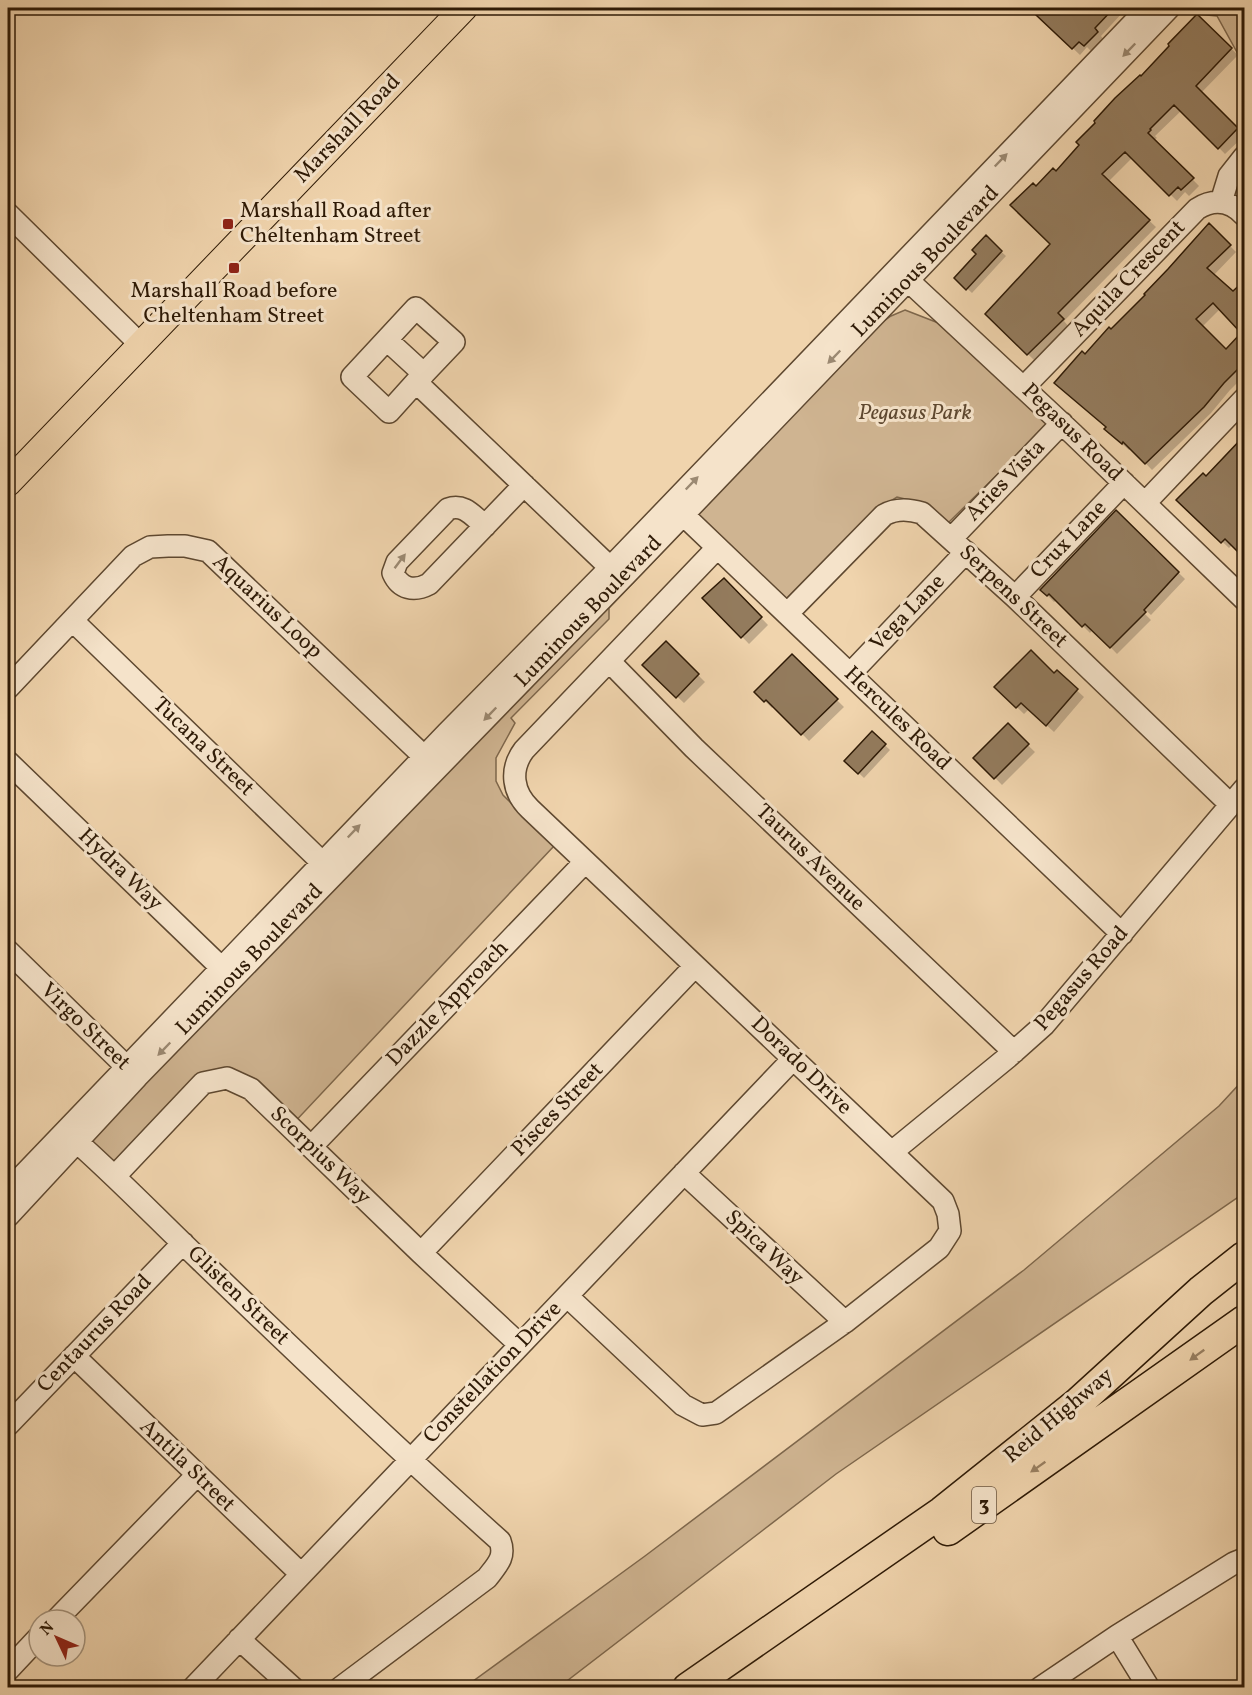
<svg xmlns="http://www.w3.org/2000/svg" width="1252" height="1695" viewBox="0 0 1252 1695" font-family="Vollkorn,serif">
	<style>
		.green { fill: #cfb491; stroke: #7e674c; stroke-width: 1.5 }
		.shadow { fill: #0003; fill-rule: evenodd }
		.building { fill: #937b5d; stroke: #2e1a06; stroke-width: 1.5; fill-rule: evenodd }
		.lines { fill: none; stroke-linecap: round; stroke-linejoin: round }
		.minor-casing { stroke: #5e4830; stroke-width: 24 }
		.major-casing { stroke: #2e1a06; stroke-width: 28 }
		.highway-casing { stroke: #2e1a06; stroke-width: 33 }
		.minor { stroke: #f5e3ca; stroke-width: 21 }
		.major { stroke: #f0d4ad; stroke-width: 26 }
		.highway { stroke: #f0d4ad; stroke-width: 30 }
		.oneway { fill: #9b8972 }
		.oneway2 { fill: #998062 }
		.poi-dot { fill: #8f2418; stroke: #f5e3ca; stroke-width: 2 }
		.labels { text-anchor: middle; dominant-baseline: central; stroke-width: 6; stroke-linejoin: round; paint-order: stroke }
		.shield { fill: #f5e3ca; stroke: #6a5641; stroke-width: 1.5 }
		.shield-label { font-size: 21px; font-weight: bold; fill: #2e1a06 }
		.street-label { font-size: 22px; fill: #2e1a06; stroke: #f5e3ca }
		.poi-label { font-size: 22px; fill: #2e1a06; stroke: #f5e3ca; text-anchor: start }
		.park-label { font-size: 22px; font-style: italic; fill: #5e4830; stroke: #f5e3ca }
	</style>
	<rect width="100%" height="100%" fill="#f0d4ad"/>
	<filter id="stains"><feTurbulence type="fractalNoise" baseFrequency=".00333" numOctaves="4"/><feColorMatrix values="0 0 0 0 .2 0 0 0 0 .09 0 0 0 0 .02 0 0 0 .5 -.17"/></filter>
	<radialGradient id="worn" r=".72"><stop offset=".6" stop-color="#630" stop-opacity="0"/><stop offset="1" stop-color="#630" stop-opacity=".3"/></radialGradient>
	<path class="green" d="M1183 8H1244V65L1217 16 1186 13Z
		M905 310 941 324 1052 421 948 523 926 504 897 497 879 508 788 603 693 516 867 333 891 316Z
		M675 523 683 531 609 608V619L511 718 515 723 496 758V781L503 795 554 846 290 1127 251 1089 203 1083 115 1176 77 1142Z
		M1244 1079V1193L836 1474 559 1687H465L645 1556 1024 1270 1219 1106Z"/>
	<path class="shadow" d="M1041 8H1129L1125 12 1124 11 1101 36 1104 40 1092 52 1087 47 1080 55 1038 15 1043 10Z
		M1197 16 1238 55 1201 93 1244 136 1225 154 1182 110 1155 136 1157 138 1154 140 1199 186 1189 196 1185 192 1177 201 1133 157 1108 182 1156 227 1064 321 1069 327 1035 361 987 314 1052 244 1036 188 1056 173Z
		M1209 225 1236 252 1213 276 1233 293 1244 288V376L1230 390 1211 413 1152 470 1131 448 1129 450 1113 436 1107 428 1085 356 1147 295ZM1220 309 1243 333 1226 352 1202 327Z
		M986 238 1006 256 972 293 956 278 978 254Z
		M1206 478 1232 545 1229 548 1178 500Z
		M1116 512 1185 579 1151 615 1139 604 1137 606 1151 620 1117 654 1093 629 1090 633 1057 600 1054 602 1042 590Z
		M724 580 768 625 749 644 705 598Z
		M666 643 705 682 684 703 644 665Z
		M792 656 844 707 809 741 774 705 772 708 756 692Z
		M1057 672 1084 697 1054 732 1029 709 1024 714 996 687 1055 675Z
		M1008 726 1035 752 1002 785 976 758Z
		M872 733 890 750 864 778 846 761Z"/>
	<path class="building" d="M1043 8H1114L1095 28 1098 32 1084 46 1079 42 1072 49 1036 15Z
		M1197 14 1232 48 1196 86 1238 128 1218 149 1174 105 1150 129 1151 130 1148 133 1194 178 1181 190 1178 187 1169 196 1125 152 1102 174 1150 220 1058 313 1064 319 1027 355 985 314 1050 244 1010 205 1033 183 1036 186 1053 168 1056 171 1079 145 1076 142 1095 123 1094 121 1115 98 1140 75 1141 76 1169 46 1168 44Z
		M1209 223 1231 245 1207 268 1233 291 1245 280V362L1224 383 1204 407 1145 464 1123 442 1122 444 1104 429 1106 427 1054 383 1082 351 1085 354 1109 327 1111 329 1145 295 1144 294 1168 269ZM1213 303 1241 333 1226 349 1196 319Z
		M986 235 1002 251 966 290 954 278 976 254 972 250Z
		M1245 435V559L1225 539 1221 543 1176 500 1203 473 1206 476Z
		M1116 510 1179 572 1144 610 1146 612 1110 648 1085 624 1082 627 1049 594 1047 596 1040 590Z
		M724 578 762 617 741 638 702 598Z
		M666 641 699 674 676 698 642 665Z
		M1031 650 1054 673 1057 670 1078 689 1046 726 1021 703 1016 708 994 687Z
		M792 654 838 699 801 735 766 700 764 702 754 692Z
		M1008 723 1029 744 994 779 973 758Z
		M872 731 886 744 858 774 844 761Z"/>
	<g class="lines">
		<defs>
			<path id="minor" d="M1221 202 1229 176 1244 157
				M8 214 141 345
				M899 272 1073 434 1244 599
				M387 340 424 374
				M416 382 454 342 416 308 352 377 389 412 416 382 619 576
				M1024 387 1197 209C1214 198 1231 201 1244 215
				M1145 503 1244 399
				M674 506 1122 934
				M485 526C473 516 464 503 448 509L397 562 393 573C400 589 414 592 429 584L524 485
				M951 539 1062 423
				M1015 597 1124 483
				M787 614 884 515C896 508 909 509 922 513L1015 597 1231 805
				M73 621 333 873
				M609 661 694 748 1014 1052
				M850 674 966 552
				M8 688 133 556 150 547 168 546H185L208 551 434 766
				M8 762 232 978
				M8 951 137 1077
				M68 1134C114 1174 156 1218 200 1260 299 1355 398 1450 500 1541 506 1557 497 1565 487 1578L340 1688
				M311 1147 585 862
				M898 1147 1008 1057 1044 1025 1244 789
				M684 1173 845 1322
				M115 1176 203 1083 227 1078 251 1089 421 1253 520 1345
				M8 1191 447 733 610 568 1148 8
				M8 1216 137 1077 634 566 1169 8
				M421 1253 695 966
				M567 1296 683 1405 702 1415 716 1413 845 1322 939 1248 950 1231 948 1214 943 1201 530 809C513 793 509 770 524 750L717 548
				M74 1356 301 1574
				M8 1425 183 1243
				M56 1620 197 1475
				M1117 1636 1149 1688
				M239 1639 293 1688
				M8 1670 39 1637
				M193 1688 793 1059
				M1040 1688 1117 1636 1234 1563 1244 1559"/>
			<path id="major" d="M8 483 464 8"/>
			<path id="highway" d="M948 1530 1244 1321
				M688 1688 942 1512 1077 1404 1201 1291 1244 1257"/>
		</defs>
		<use href="#minor" class="minor-casing"/>
		<use href="#major" class="major-casing"/>
		<use href="#highway" class="highway-casing"/>
		<use href="#minor" class="minor"/>
		<use href="#major" class="major"/>
		<use href="#highway" class="highway"/>
	</g>
	<defs><path id="oneway-solid" d="M-6-.8H1V-3.2L6.5 0L1 3.2V.8H-6Z" transform="scale(1.5)"/></defs>
	<g class="oneway">
		<use href="#oneway-solid" transform="translate(1129 50) rotate(134)"/>
		<use href="#oneway-solid" transform="translate(1001 160) rotate(-46)"/>
		<use href="#oneway-solid" transform="translate(834 357) rotate(134)"/>
		<use href="#oneway-solid" transform="translate(692 483) rotate(-46)"/>
		<use href="#oneway-solid" transform="translate(400 561) rotate(-53)"/>
		<use href="#oneway-solid" transform="translate(490 714) rotate(134)"/>
		<use href="#oneway-solid" transform="translate(354 831) rotate(-46)"/>
		<use href="#oneway-solid" transform="translate(164 1049) rotate(134)"/>
	</g>
	<g class="oneway2">
		<use href="#oneway-solid" transform="translate(1197 1355) rotate(144)"/>
		<use href="#oneway-solid" transform="translate(1038 1467) rotate(145)"/>
	</g>
	<g class="poi-dot">
		<rect x="222" y="218" width="12" height="12" rx="3"/>
		<rect x="228" y="262" width="12" height="12" rx="3"/>
	</g>
	<g class="labels">
		<rect class="shield" x="972" y="1487" width="24" height="36" rx="4.5"/>
		<g class="shield-label">
			<text x="984" y="1505">3</text>
		</g>
		<g class="street-label">
			<text transform="translate(348 129) rotate(-46)">Marshall Road</text>
			<text transform="translate(926 262) rotate(-46)">Luminous Boulevard</text>
			<text transform="translate(1129 279) rotate(-46)">Aquila Crescent</text>
			<text transform="translate(1072 433) rotate(44)">Pegasus Road</text>
			<text transform="translate(1006 481) rotate(-46)">Aries Vista</text>
			<text transform="translate(1069 540) rotate(-46)">Crux Lane</text>
			<text transform="translate(1013 597) rotate(43)">Serpens Street</text>
			<text transform="translate(267 607) rotate(43)">Aquarius Loop</text>
			<text transform="translate(589 612) rotate(-46)">Luminous Boulevard</text>
			<text transform="translate(908 613) rotate(-46)">Vega Lane</text>
			<text transform="translate(897 719) rotate(44)">Hercules Road</text>
			<text transform="translate(203 747) rotate(44)">Tucana Street</text>
			<text transform="translate(810 858) rotate(44)">Taurus Avenue</text>
			<text transform="translate(120 870) rotate(44)">Hydra Way</text>
			<text transform="translate(250 960) rotate(-46)">Luminous Boulevard</text>
			<text transform="translate(1082 979) rotate(-49)">Pegasus Road</text>
			<text transform="translate(448 1004) rotate(-46)">Dazzle Approach</text>
			<text transform="translate(85 1027) rotate(44)">Virgo Street</text>
			<text transform="translate(801 1066) rotate(44)">Dorado Drive</text>
			<text transform="translate(558 1110) rotate(-46)">Pisces Street</text>
			<text transform="translate(320 1156) rotate(44)">Scorpius Way</text>
			<text transform="translate(764 1248) rotate(43)">Spica Way</text>
			<text transform="translate(238 1296) rotate(44)">Glisten Street</text>
			<text transform="translate(95 1334) rotate(-46)">Centaurus Road</text>
			<text transform="translate(493 1373) rotate(-46)">Constellation Drive</text>
			<text transform="translate(1059 1416) rotate(-40)">Reid Highway</text>
			<text transform="translate(187 1466) rotate(44)">Antila Street</text>
		</g>
		<g class="poi-label">
			<text x="240" y="211">Marshall Road after<tspan x="240" dy="25">Cheltenham Street</tspan></text>
			<text x="234" y="291" text-anchor="middle">Marshall Road before<tspan x="234" dy="25">Cheltenham Street</tspan></text>
		</g>
		<g class="park-label">
			<text x="915" y="413">Pegasus Park</text>
		</g>
	</g>
	<rect width="1252" height="1695" fill="none" stroke="#f0d4ad" stroke-width="30"/>
	<rect x="9" y="9" width="1234" height="1677" fill="none" stroke="#2e1a06" stroke-width="3"/>
	<rect x="15" y="15" width="1222" height="1665" fill="none" stroke="#2e1a06" stroke-width="1.5"/>
	<g transform="translate(57 1638) rotate(314)"><circle r="28" fill="#f5e3ca" stroke="#a5937c" stroke-width="1.5"/>
	<path d="M0-4.5L10 22L0 15L-10 22Z" fill="#8f2418"/>
	<text y="-9" font-size="16" font-weight="bold" text-anchor="middle" fill="#2e1a06">N</text>
	</g>
	<rect width="100%" height="100%" filter="url(#stains)"/>
	<rect width="100%" height="100%" fill="url(#worn)"/>
</svg>
